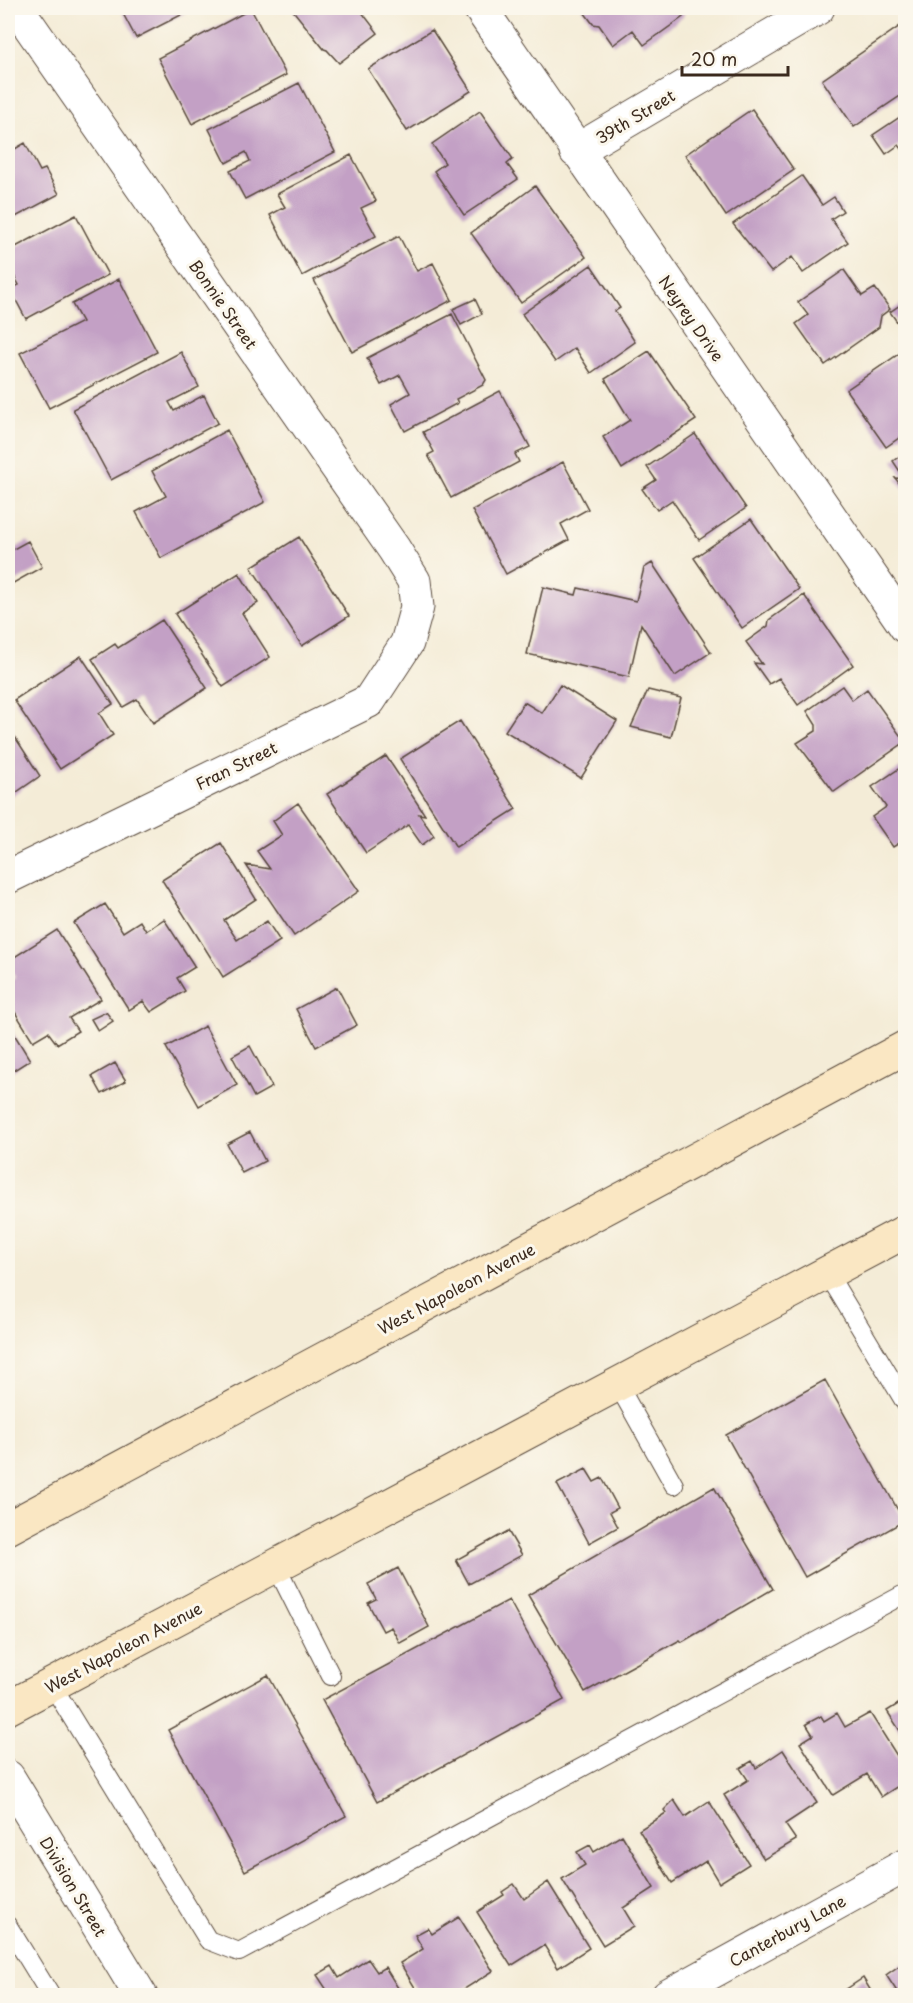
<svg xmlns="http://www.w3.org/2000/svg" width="913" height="2003" viewBox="0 0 913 2003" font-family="'Playpen Sans',sans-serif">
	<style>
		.building { fill: #c3a0c5 }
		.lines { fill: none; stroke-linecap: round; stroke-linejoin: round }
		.service-casing { stroke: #57473a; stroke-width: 20 }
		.minor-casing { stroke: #57473a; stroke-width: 35 }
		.secondary-casing { stroke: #57473a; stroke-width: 35 }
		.service { stroke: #fff; stroke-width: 18 }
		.minor { stroke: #fff; stroke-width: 33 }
		.secondary { stroke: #fae7c3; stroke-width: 33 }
		.labels { text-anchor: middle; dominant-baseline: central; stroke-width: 6; stroke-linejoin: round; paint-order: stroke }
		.street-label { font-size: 16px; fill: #3b2a1e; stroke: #fbf7ec }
	</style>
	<rect width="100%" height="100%" fill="#fbf7ec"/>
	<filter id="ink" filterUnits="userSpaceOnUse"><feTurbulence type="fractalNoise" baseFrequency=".0167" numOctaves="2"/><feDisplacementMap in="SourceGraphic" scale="12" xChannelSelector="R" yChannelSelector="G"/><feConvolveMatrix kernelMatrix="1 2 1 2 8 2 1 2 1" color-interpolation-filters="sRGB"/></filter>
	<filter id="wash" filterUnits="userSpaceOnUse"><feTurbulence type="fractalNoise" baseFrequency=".008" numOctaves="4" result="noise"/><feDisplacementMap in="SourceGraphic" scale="24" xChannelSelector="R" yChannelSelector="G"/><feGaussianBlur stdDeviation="1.35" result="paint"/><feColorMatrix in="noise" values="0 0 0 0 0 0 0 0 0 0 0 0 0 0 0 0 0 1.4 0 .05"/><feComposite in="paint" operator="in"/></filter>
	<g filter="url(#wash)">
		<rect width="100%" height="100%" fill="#f4ecd7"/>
		<g id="blocks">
			<path class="building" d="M120 8H182L185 13 136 38Z
				M291 8H366L361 11 378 33 339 63 327 50 324 49Z
				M581 8H685L683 17 644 45 633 30 613 45 599 25 593 24Z
				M251 9 286 75 192 124 158 58Z
				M906 22V92L854 127 822 80Z
				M432 30 471 91 407 131 368 69Z
				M299 83 335 152 245 199 230 171 250 161 246 152 226 163 209 129Z
				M752 109 794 170 726 216 685 155Z
				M480 111 513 159 507 164 518 179 464 215 434 171 445 163 432 144Z
				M906 113V154L899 145 886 154 873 135Z
				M25 143 40 171 45 169 59 194 8 221V153Z
				M351 155 376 201 361 208 376 236 302 276 270 215 285 207 277 194Z
				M802 176 822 205 834 197 843 211 831 219 848 242 803 273 792 257 771 272 733 224Z
				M535 186 586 257 521 303 471 233Z
				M76 215 108 275 26 319 10 289 19 285 8 264V251Z
				M399 236 417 271 433 263 452 300 352 352 314 280Z
				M591 265 620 308 615 311 635 342 591 373 575 348 555 362 522 314Z
				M844 270 862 296 875 288 890 309 881 316 879 327 825 365 796 324 808 315 798 302Z
				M119 279 157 352 49 408 20 353 82 322 72 304Z
				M475 299 482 314 461 325 453 309Z
				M906 301V323L900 326 890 312Z
				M452 314 486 380 483 385 456 399 458 403 405 431 391 404 410 393 400 375 381 385 367 358Z
				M906 349V433L886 447 846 390Z
				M649 351 696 420 622 469 603 437 630 420 605 379Z
				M181 352 199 387 169 402 174 411 204 395 218 423 111 480 73 409Z
				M500 391 530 447 515 454 519 462 451 498 428 455 434 452 423 432Z
				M227 430 265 502 161 558 136 512 166 496 152 471Z
				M695 434 746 508 699 540 672 500 657 510 642 489 656 480 647 467Z
				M906 452V492L895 478 905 479 893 461Z
				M563 462 588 509 561 524 569 540 506 574 472 510Z
				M751 519 799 589 742 628 694 558Z
				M299 537 349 616 302 646 251 567Z
				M28 541 42 567 8 586V552Z
				M652 563 711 652 675 676 641 624 629 677 527 654 543 587 576 595 578 588 636 601 644 568Z
				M239 573 258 603 242 613 270 657 223 687 175 614Z
				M804 595 853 665 798 705 779 678 769 684 754 663 762 664 746 642 768 626 769 620Z
				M162 620 207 688 153 723 137 699 123 707 92 659 115 644 118 648Z
				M81 656 113 704 99 713 113 735 60 769 14 700Z
				M560 685 617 721 581 778 505 731 524 702 542 713Z
				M842 686 852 700 867 689 905 742 834 792 797 743 816 731V725L807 711Z
				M648 690 681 698 671 737 631 727Z
				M460 721 516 809 456 847 400 759Z
				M8 726 40 776 8 798Z
				M386 756 425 815 419 814 434 836 422 845 408 825 366 853 327 794Z
				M906 764V839L893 847 872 817 886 807 872 787Z
				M298 803 359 891 294 936 246 865 270 869 257 851 282 835 273 821Z
				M221 843 256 899 224 920 237 940 267 921 280 941 223 977 162 880Z
				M105 904 123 932 140 921 146 931 164 919 195 967 177 978 185 991 151 1012 143 1001 129 1010 74 923Z
				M57 930 101 999 69 1018 78 1031 57 1044 48 1032 33 1041 8 1001V982L15 978 8 961Z
				M337 987 357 1025 316 1047 296 1009Z
				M106 1012 113 1021 98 1031 91 1019Z
				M8 1024 30 1060 8 1074Z
				M205 1026 237 1085 199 1106 166 1047Z
				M250 1046 272 1087 254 1097 232 1056Z
				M115 1063 126 1081 102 1094 92 1076Z
				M250 1132 265 1161 242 1173 227 1144Z
				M825 1380 904 1521 805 1577 726 1435Z
				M586 1469 594 1482 602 1478 618 1508 610 1512 618 1527 589 1543 557 1484Z
				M714 1487 773 1589 682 1642 680 1640 585 1692 528 1595Z
				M508 1531 522 1555 469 1584 456 1560Z
				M398 1568 429 1627 400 1643 391 1627 383 1631 368 1603 376 1599 368 1584Z
				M509 1600 564 1700 377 1802 322 1700Z
				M268 1675 346 1816 245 1871 168 1730Z
				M906 1699V1740L887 1711Z
				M837 1713 845 1727 870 1713 906 1770V1781L881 1797 867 1774 833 1795 800 1743 813 1735 806 1724 821 1716 824 1721Z
				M783 1750 817 1803 785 1824 796 1840 764 1859 724 1795 748 1780 740 1768 752 1761 756 1768Z
				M674 1800 685 1817 709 1801 749 1864 719 1883 706 1861 672 1883 639 1830 666 1813 664 1810Z
				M622 1835 654 1888 623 1908 634 1926 603 1945 562 1879 585 1865 577 1852 590 1845 594 1852Z
				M548 1882 589 1948 558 1968 544 1945 511 1966 477 1912 504 1895 502 1892 514 1884 524 1899Z
				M459 1917 493 1971 461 1991 463 1996H420L400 1963 423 1949 415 1935 428 1928 432 1934Z
				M368 1959 377 1972 385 1967 403 1996H318L327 1990 317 1975 332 1966 339 1978Z
				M906 1961V1996H900L886 1975Z
				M863 1978 874 1996H836Z"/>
		</g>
	</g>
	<g filter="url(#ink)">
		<use href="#blocks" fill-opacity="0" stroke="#57473a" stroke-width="1.5"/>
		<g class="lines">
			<defs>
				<path id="service" d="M828 1274 906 1404
					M618 1385 674 1485
					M276 1566 331 1676
					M52 1685 208 1940 239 1952 906 1593
					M8 1926 51 1996"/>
				<path id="minor" d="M480 8 906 627
					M576 151 818 8
					M8 877 369 701 407 643 417 607 414 581 394 549 17 8
					M8 1777 141 1996
					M668 1996 906 1865"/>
				<path id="secondary" d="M8 1528 906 1047
					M8 1708 906 1231"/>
			</defs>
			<use href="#service" class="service-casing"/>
			<use href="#minor" class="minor-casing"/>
			<use href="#secondary" class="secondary-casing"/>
			<use href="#service" class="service"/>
			<use href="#minor" class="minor"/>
			<use href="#secondary" class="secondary"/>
		</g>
	</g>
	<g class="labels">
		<g class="street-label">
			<text transform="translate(635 116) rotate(-31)">39th Street</text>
			<text transform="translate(224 304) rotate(55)">Bonnie Street</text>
			<text transform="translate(692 318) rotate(55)">Neyrey Drive</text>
			<text transform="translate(236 765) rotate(-26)">Fran Street</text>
			<text transform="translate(456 1288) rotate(-28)">West Napoleon Avenue</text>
			<text transform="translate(123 1647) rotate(-28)">West Napoleon Avenue</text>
			<text transform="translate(74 1886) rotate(59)">Division Street</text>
			<text transform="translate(787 1930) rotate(-29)">Canterbury Lane</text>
		</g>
	</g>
	<rect width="913" height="2003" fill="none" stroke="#fbf7ec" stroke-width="30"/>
	<path d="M682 66v9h106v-9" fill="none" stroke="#3b2a1e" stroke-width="3"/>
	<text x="691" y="66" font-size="18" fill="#3b2a1e" stroke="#fbf7ec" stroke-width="4.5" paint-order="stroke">20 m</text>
</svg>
